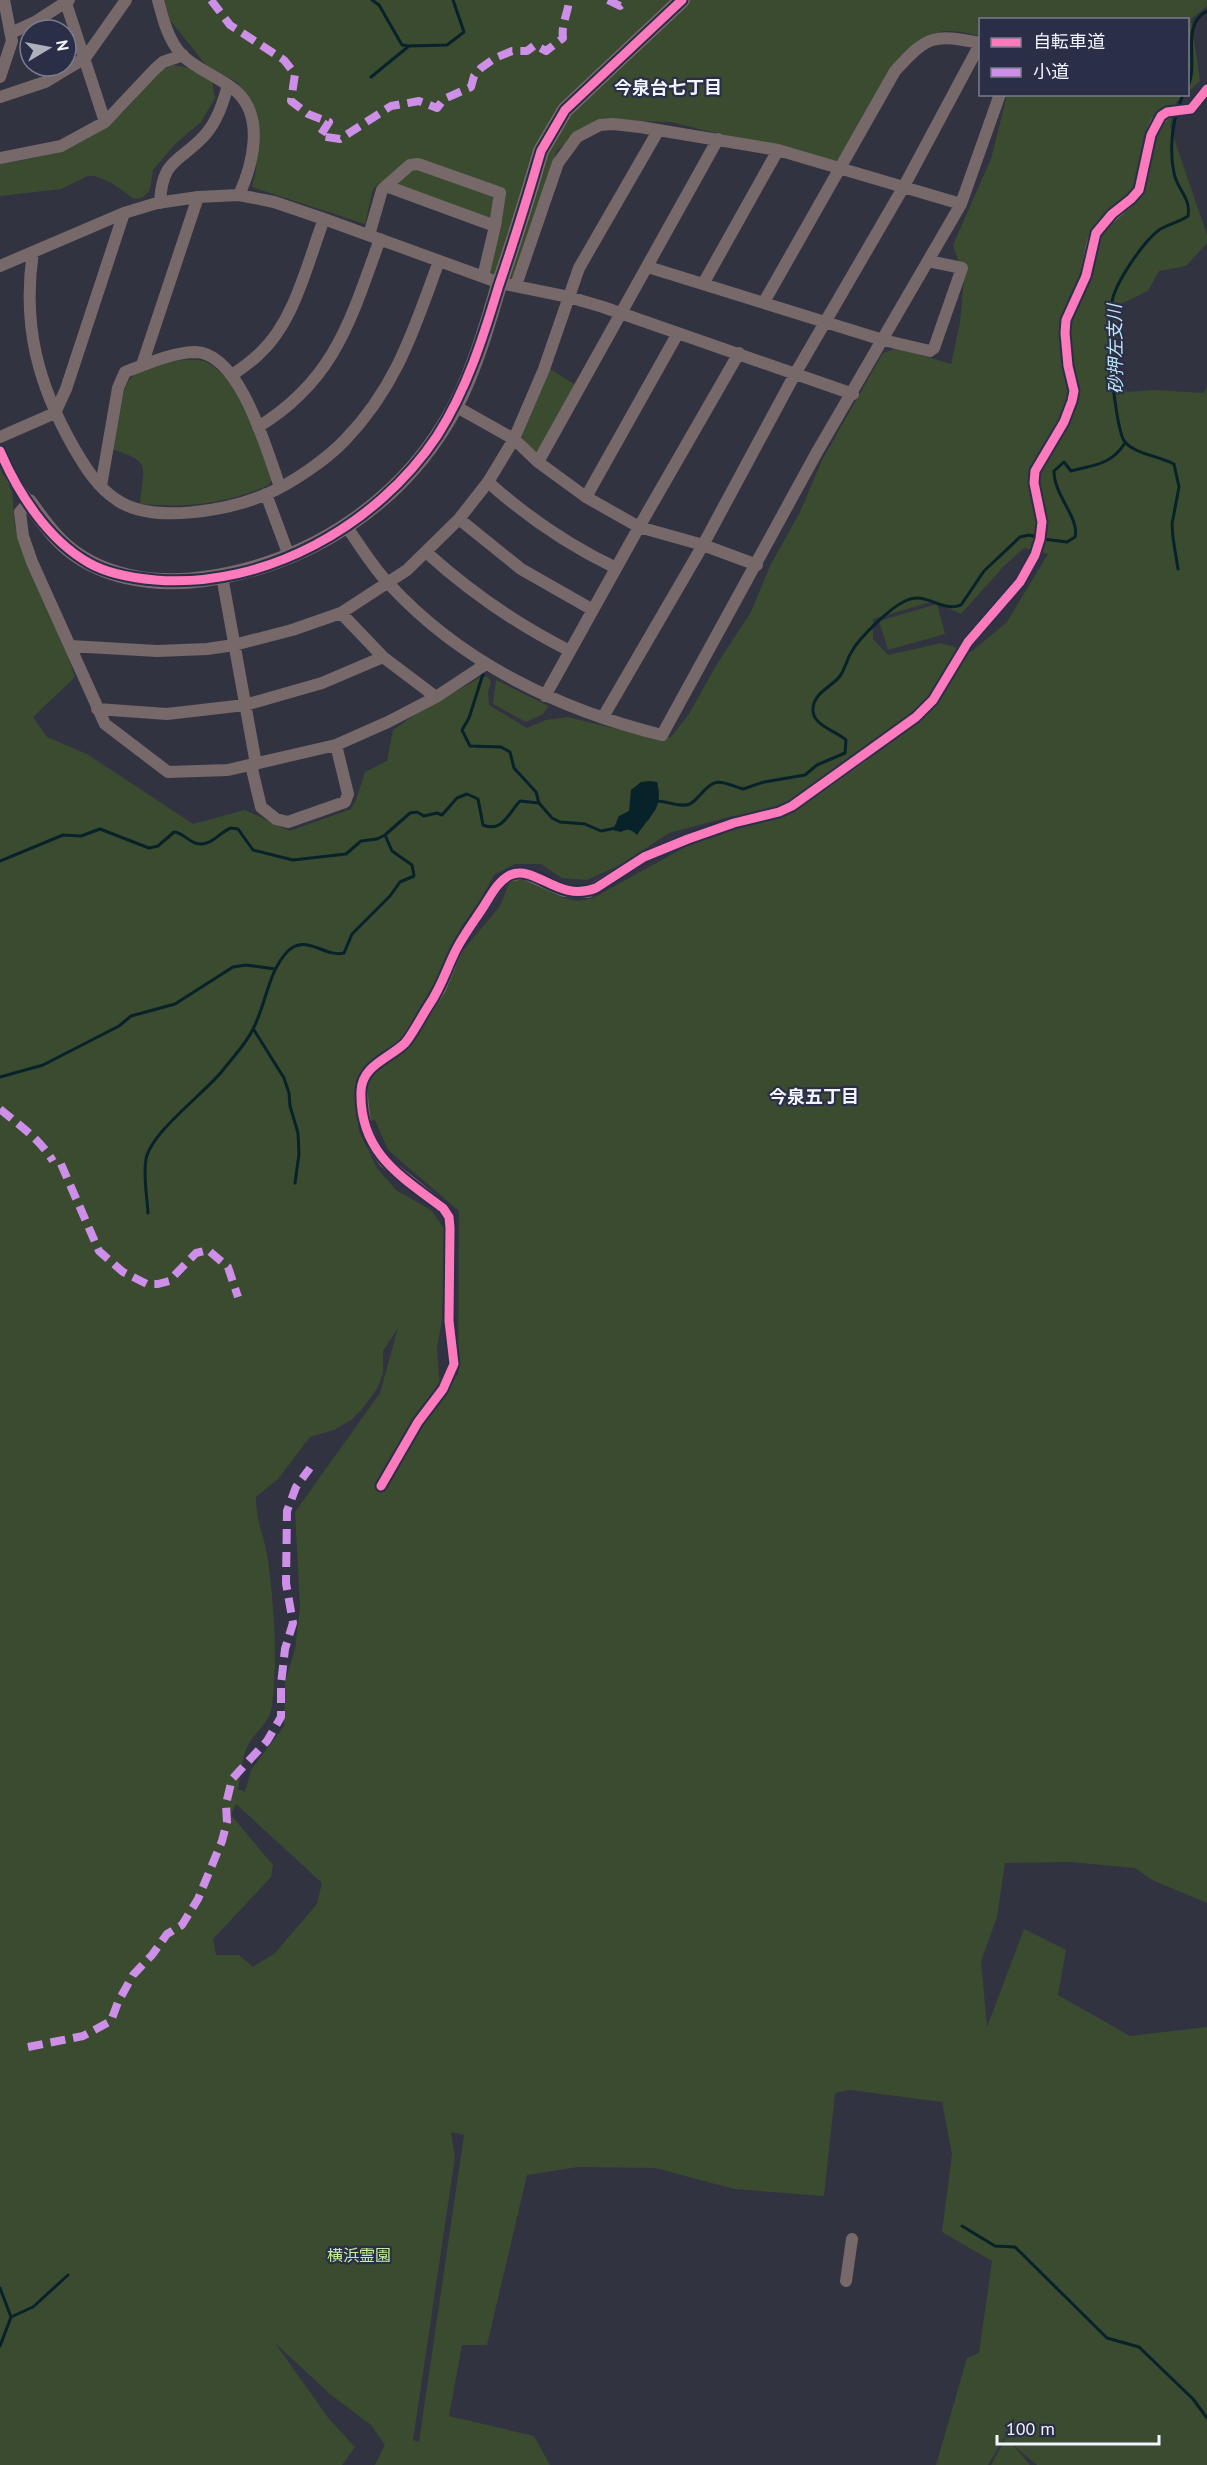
<svg xmlns="http://www.w3.org/2000/svg" width="1207" height="2465" viewBox="0 0 1207 2465" font-family="'PT Sans','Noto Sans JP',sans-serif">
	<style>
		.green { fill: #3b4b30; fill-rule: evenodd }
		.water { fill: #08222a }
		.lines { fill: none; stroke-linecap: round; stroke-linejoin: round }
		.stream { stroke: #08222a; stroke-width: 3 }
		.street-tunnel { stroke: #4e505d; stroke-width: 12; stroke-dasharray: 12 6; stroke-linecap: butt }
		.street { stroke: #77686a; stroke-width: 12 }
		.secondary { stroke: #796a6e; stroke-width: 16 }
		.quiet { stroke: #ce8fe9; stroke-width: 8; stroke-dasharray: 15 8; stroke-linecap: butt }
		.cycleway-casing { stroke: #2b2e47; stroke-width: 13 }
		.cycleway { stroke: #fd7abc; stroke-width: 9 }
		.labels { text-anchor: middle; dominant-baseline: central; stroke-width: 4.5; stroke-linejoin: round; paint-order: stroke }
		.park-label { font-size: 16px; fill: #c2f19c; stroke: #2b2e47 }
		.neighbourhood-label { font-size: 18px; font-weight: bold; fill: #f2f4fe; stroke: #2b2e47 }
		.water-label { font-size: 18px; font-style: italic; fill: #bce7f4; stroke: #2b2e47 }
	</style>
	<rect width="100%" height="100%" fill="#313341"/>
	<path class="green" d="M164 0H1207V6L1191 19 1200 81 1188 92V20H980V36C967 33 949 28 935 33 890 49 861 123 839 164L671 122 597 120 557 150 514 281 489 272 505 192 411 159 373 189 365 224 252 187 256 170 259 127 238 83 206 65 170 20Z
		M174 65 194 69 212 81 215 98 201 122 175 144 153 170 150 190 142 198 134 199 112 183 95 176H88L61 189 0 196V164C48 157 83 147 121 114 138 99 152 71 174 65Z
		M1007 95H1184L1176 102 1170 127 1207 235V243L1186 266 1159 271 1148 291 1117 306 1118 383 1127 392 1154 390 1204 393 1207 385V1903L1152 1880 1135 1868 1070 1862 1005 1863 997 1917 981 1961 987 2027 1024 1929 1066 1950 1058 1995 1130 2036 1207 2027V2465H1037L1013 2445 1030 2465H991L1005 2439 1004 2438 988 2465H936L967 2358 979 2353 992 2261 942 2232 952 2154 942 2102 850 2090 835 2093 824 2196 734 2189 655 2168 578 2167 527 2175 487 2345H462L449 2416 534 2436 550 2465H375L385 2445 371 2425 330 2394 275 2343 329 2419 355 2447 342 2465H0V468L12 492 15 526 37 585 63 641 75 677 33 717 47 737 87 754 193 824 245 810 290 831 351 809 356 800 365 772 387 761 393 730 416 714 481 677H488L491 682 488 692 489 705 527 728 546 720 568 717 653 738 671 737 689 714 717 664 751 612 770 566 800 512 822 460 883 353 898 348 951 364 960 323 964 277 953 245 991 159ZM1024 548 1048 554 1007 622 971 652 941 643 888 655 873 639V619L934 601 961 614 1004 566ZM733 816 736 827 696 841 593 898 578 901 564 898 526 878 510 881 500 906 464 949 460 929 480 901 494 875 515 864H541L562 878 587 880 622 864 669 833ZM356 1097 371 1121 375 1120 388 1150 459 1211 458 1375 439 1378 437 1346 442 1321 445 1230 431 1210 396 1190 377 1168 359 1131ZM398 1328 380 1393 295 1512 300 1607 295 1649 285 1682 284 1726 251 1770 245 1792 238 1789C241 1774 242 1752 251 1740 259 1729 270 1721 272 1706 278 1658 274 1607 268 1560 265 1537 256 1523 256 1497L278 1479 310 1437 334 1430 351 1420 363 1408 378 1387 383 1373V1351ZM236 1804 322 1883 317 1904 275 1953 253 1967 239 1955H216L213 1939 271 1877 273 1865 231 1815ZM451 2132 464 2135 419 2442 413 2440 455 2157Z
		M410 166 496 193 494 220 392 187Z
		M182 360C190 360 199 359 206 362 244 382 259 441 272 479L269 485C225 504 188 508 140 504 143 464 153 463 112 449 116 430 119 388 133 376 144 366 168 363 182 360Z
		M550 369 577 386 537 456 521 439Z
		M937 604 945 634 888 650 879 621Z
		M496 680 549 706 543 714 526 722 493 704Z"/>
	<path class="water" d="M650 781 657 782C664 808 651 814 637 835 632 830 628 828 621 832L613 830 619 816 629 811 631 790 641 782Z"/>
	<g class="lines">
		<path class="stream" d="M372 0 379 5 402 45 408 46
			M371 77 409 46 447 45 464 32 453 0
			M1188 86C1199 64 1180 24 1207 11
			M1179 106 1183 94
			M1176 115C1171 134 1170 158 1175 177 1180 192 1191 200 1188 216 1178 223 1168 224 1159 230 1143 242 1115 283 1112 302 1109 329 1112 358 1113 385 1114 395 1119 436 1125 442 1135 454 1159 456 1174 464L1179 487 1172 524 1173 538 1178 569
			M1043 539 1067 542 1075 537C1080 518 1054 496 1054 471L1064 462 1071 471C1094 465 1111 465 1125 443
			M483 674 469 718 462 730 470 746 501 747 510 752 514 768 536 792 539 803
			M657 801C668 801 679 808 690 804 694 802 698 797 701 794 717 775 723 783 743 789L764 782 805 775 817 765 845 753 846 740C836 731 814 726 813 711 812 693 832 687 840 676 845 669 847 659 852 651 860 637 890 608 905 601 926 590 941 613 961 605L984 571 1020 537 1029 535 1037 537
			M0 861 63 835 81 836 100 829 149 848 158 846 174 832C183 833 187 840 195 843 211 848 219 832 231 828L238 829 253 850 293 860 346 854 361 841 377 839 385 835 410 813 417 812 424 816 437 813 442 815 457 798 467 794 478 799 483 825C503 833 509 812 520 801L539 803 552 818 560 822 585 824 601 831 616 828
			M254 1030 284 1078 289 1093 290 1106 298 1133 299 1154 295 1183
			M0 1077 43 1065 119 1026 131 1016 175 1004 233 967 246 965 275 969
			M148 1213C147 1196 143 1175 146 1159 151 1132 205 1093 223 1070 233 1057 246 1044 253 1029 266 1005 268 971 288 951 306 933 325 958 344 953L352 934 390 896 400 882 414 876 412 865 392 851 385 835
			M962 2226 995 2246 1015 2247 1107 2338 1139 2347 1193 2399 1207 2418
			M0 2288 11 2317
			M0 2346 11 2317 33 2307 68 2275"/>
		<path class="street-tunnel" d="M863 756 916 717"/>
		<path class="street" d="M158 0C163 19 168 40 182 55 197 70 220 77 236 91 265 117 253 164 239 195
			M66 3 105 122
			M11 33 35 22 69 0
			M0 77 12 41 4 0
			M0 97 45 82 85 58 126 0
			M0 158 61 146 105 122 154 70 163 62 183 55
			M386 186 410 165 418 164 500 193 495 226
			M160 203C162 158 179 163 204 136 217 122 223 103 228 85
			M369 235 382 190 386 186 495 226 483 277
			M33 252C22 325 38 385 74 448 85 467 98 488 117 500 153 525 229 510 267 494 292 483 326 460 345 440 397 386 414 329 439 261
			M0 266 124 213 157 203 198 197 239 195 274 202 324 219 500 283 569 297 603 307 853 394
			M648 267 883 340 930 351 934 348 962 268 928 261
			M703 284 778 150
			M516 285 558 163 577 137 600 125 613 124 640 127 778 150 961 204
			M764 302 895 71C928 35 933 34 980 43
			M142 365 198 197
			M232 375C242 368 253 361 261 352 295 320 308 261 324 219
			M455 406 514 439 538 462 586 497 639 527 703 545 757 565
			M258 427C335 380 351 319 380 239
			M0 437 55 413 66 389 124 213
			M0 451 13 480 29 502 20 512 23 536 32 562 105 724 168 772 228 770 336 745 388 722 436 697 486 664
			M538 462 718 139
			M488 482C527 517 568 545 616 568
			M101 486 118 388 125 372C146 364 173 352 196 352 241 354 267 452 280 487
			M266 494 289 556
			M586 497 678 333
			M459 519 521 569 593 610
			M346 526C360 545 373 568 390 585 462 663 560 710 662 735L817 452 961 204 1000 94
			M426 552C470 592 516 624 570 651
			M222 576 256 764
			M341 613 383 657 436 697
			M70 646 157 651 207 649 234 645 292 630 341 613 407 570 459 519 488 482 514 439 544 369 579 268 658 131
			M545 696 639 527 739 353
			M97 709 167 714 245 705 322 683 383 657
			M603 717 703 545 795 374 903 188 980 44
			M916 717 933 700 968 642 1020 582 1035 555 1040 539 1042 522 1034 483 1035 471 1064 422 1072 401 1074 391 1068 366 1065 333 1066 320 1086 276 1092 245 1096 233 1104 223 1131 199 1139 190 1151 135 1156 123 1167 112 1191 109 1207 89
			M251 765 261 807 276 819 288 822 345 802 348 794 336 745
			M381 1486 418 1422 443 1389 454 1364 449 1321 450 1228 449 1217 443 1208 385 1162 374 1146 365 1124 361 1088 366 1074 374 1066 405 1043 410 1035 440 989 458 946 498 885 508 876 523 873 564 891 588 892 644 857 688 839 734 823 779 812 792 806 863 756
			M846 2281 852 2239"/>
		<path class="secondary" d="M29 502C39 516 48 529 60 541 97 578 155 586 204 579 311 564 406 501 456 405 475 367 487 326 499 285 514 241 528 196 541 151L565 110 682 0"/>
		<path class="quiet" d="M211 0 230 25 284 60 295 74 291 101 308 114 329 122 320 136 340 139 391 106 419 101 437 108 444 99 471 87 474 76 481 68 495 58 512 51H527L535 45 546 51 563 38C561 24 568 14 569 0
			M608 0 620 6 627 0
			M0 1109C21 1127 38 1137 53 1161
			M61 1164 99 1251 123 1272 147 1284H158L169 1281 196 1253 208 1250 228 1267 238 1297
			M28 2047 83 2036 111 2021 118 2002 133 1975 152 1955 167 1934 182 1925 198 1899 222 1841 227 1822 226 1804 232 1779 267 1741 281 1717V1684L285 1649 293 1623 286 1583 287 1511 296 1487 310 1468"/>
		<defs>
			<path id="cycleway" d="M0 451C18 493 48 540 89 563 108 574 133 578 155 580 264 589 377 526 437 436 467 389 483 338 499 285 514 241 528 196 541 151L565 110 682 0
				M381 1486 418 1422 443 1389 454 1364 449 1321 450 1228 449 1217 443 1208C400 1176 359 1152 361 1091 362 1065 390 1058 405 1043 412 1035 423 1014 429 1005 442 986 447 967 457 948 465 933 475 920 484 906 491 895 498 881 510 875 536 864 558 903 596 888L644 857 688 839 734 823 779 812 792 806 916 717 933 700 968 642 1020 582 1035 555 1040 539 1042 522 1034 483 1035 471 1064 422 1072 401 1074 391 1068 366 1065 333 1066 320 1086 276 1096 233 1112 214 1131 199 1139 190 1151 135 1161 116 1167 112 1191 109 1207 89"/>
		</defs>
		<use href="#cycleway" class="cycleway-casing"/>
		<use href="#cycleway" class="cycleway"/>
	</g>
	<g class="labels">
		<g class="park-label">
			<text x="359" y="2255">横浜霊園</text>
		</g>
		<g class="neighbourhood-label">
			<text x="668" y="87">今泉台七丁目</text>
			<text x="814" y="1096">今泉五丁目</text>
		</g>
		<g class="water-label">
			<text transform="translate(1115 349) rotate(-91)">砂押左支川</text>
		</g>
	</g>
	<rect x="979" y="18" width="210" height="78" fill="#2b2e47" stroke="#7b7d90" stroke-width="1.5"/>
	<rect x="991" y="38" width="30" height="9" fill="#fd7abc" stroke="#7b7d90" stroke-width="1.5"/>
	<text x="1033" y="48" font-size="18" fill="#f2f4fe">自転車道</text>
	<rect x="991" y="68" width="30" height="9" fill="#ce8fe9" stroke="#7b7d90" stroke-width="1.5"/>
	<text x="1033" y="78" font-size="18" fill="#f2f4fe">小道</text>
	<g transform="translate(48 48) rotate(80)"><circle r="28" fill="#2b2e47" stroke="#7b7d90" stroke-width="1.5"/>
	<path d="M0-4.5L10 22L0 15L-10 22Z" fill="#aeb0bc"/>
	<text y="-9" font-size="16" font-weight="bold" text-anchor="middle" fill="#f2f4fe">N</text>
	</g>
	<path d="M997 2435v9h162v-9" fill="none" stroke="#f2f4fe" stroke-width="3"/>
	<text x="1006" y="2435" font-size="18" fill="#f2f4fe" stroke="#2b2e47" stroke-width="4.5" paint-order="stroke">100 m</text>
</svg>
